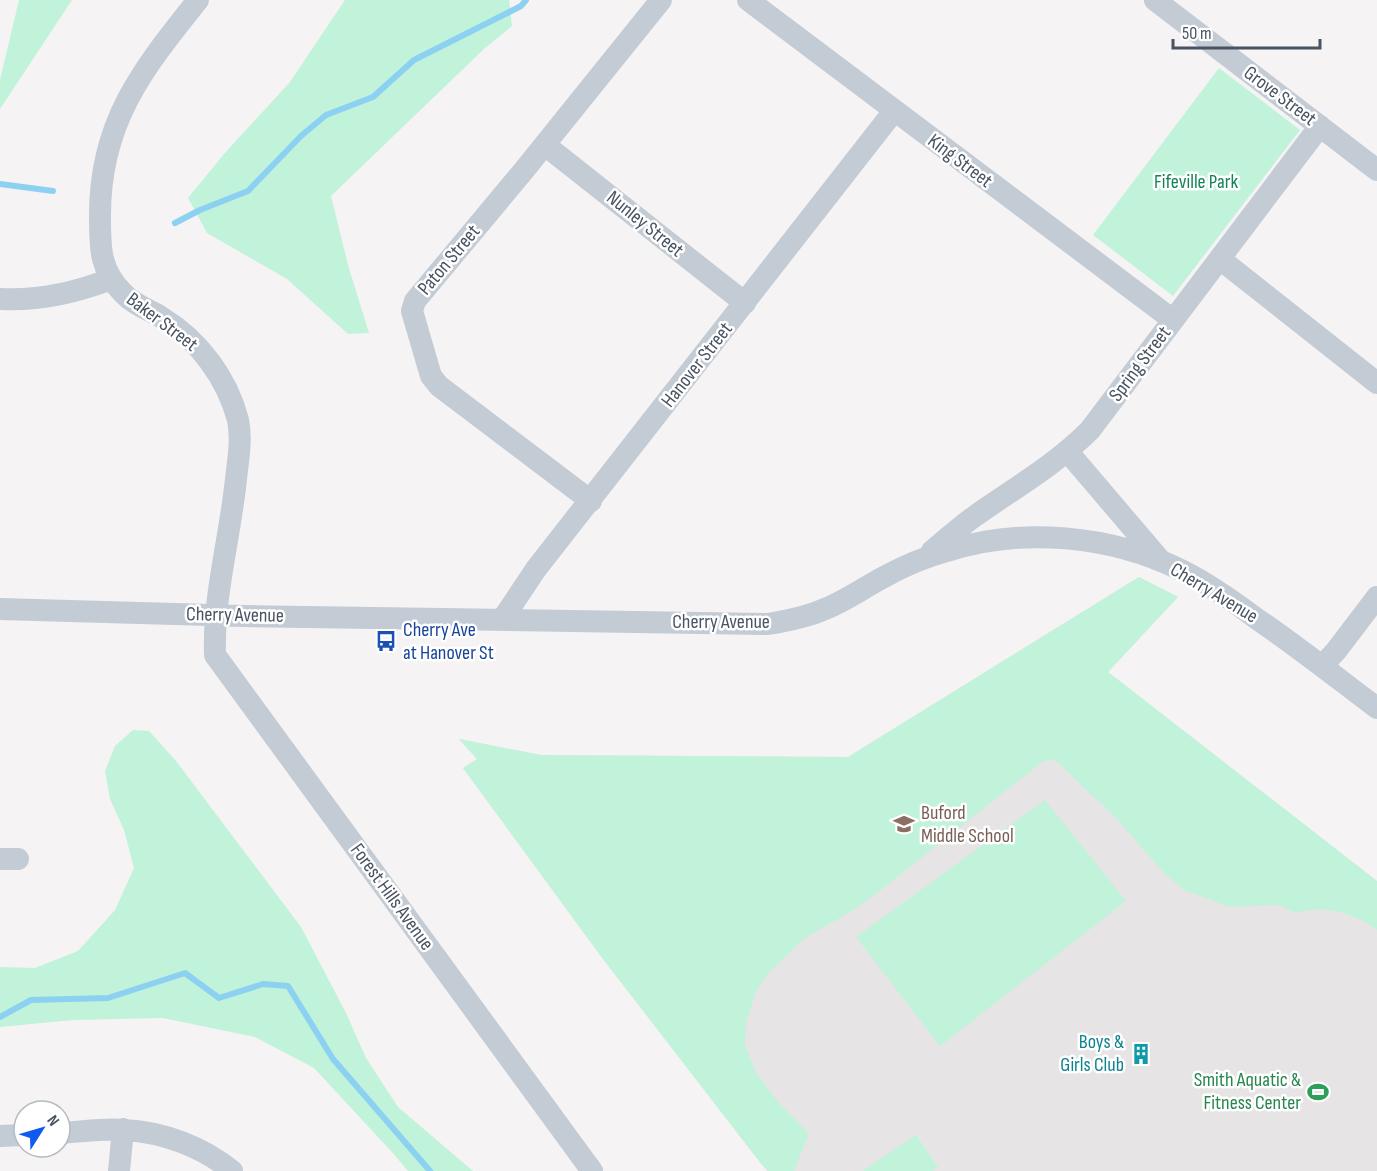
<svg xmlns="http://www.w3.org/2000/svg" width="1377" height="1171" viewBox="0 0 1377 1171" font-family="'Sofia Sans Condensed',sans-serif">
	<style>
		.education { fill: #e6e4e5 }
		.green { fill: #c1f3da }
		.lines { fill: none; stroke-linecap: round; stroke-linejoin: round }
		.stream { stroke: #8cd1f2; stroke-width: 6 }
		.minor { stroke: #c3cbd4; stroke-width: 22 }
		.labels { text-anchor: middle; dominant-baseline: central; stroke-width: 5; stroke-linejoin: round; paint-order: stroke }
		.street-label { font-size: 20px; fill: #495362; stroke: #fff }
		.park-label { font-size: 20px; fill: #128458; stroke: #fff }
		.transit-label { font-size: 20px; fill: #164399; stroke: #fff; text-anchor: start }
		.education-label { font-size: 20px; fill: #785e54; stroke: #fff; text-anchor: start }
		.culture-label { font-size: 20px; fill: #0d838f; stroke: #fff; text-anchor: end }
		.leisure-label { font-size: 20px; fill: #27864d; stroke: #fff; text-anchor: end }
	</style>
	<rect width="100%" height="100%" fill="#f5f3f3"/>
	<path class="education" d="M1139 577 1178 597 1108 672 1377 881V1171H767L603 959 463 768 477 759 459 739 541 755 848 757Z"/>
	<path class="green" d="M19 0H72L0 109V80Z
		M345 0H509L512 26 485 48 331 196 348 265 369 333 348 334 287 279 207 233 188 198 224 154 290 82Z
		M1219 68 1300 130 1173 296 1093 235Z
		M1139 577 1178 597 1108 672 1377 881V930C1354 913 1324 904 1296 913L1279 905 1229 907 1185 890 1165 874 1116 818 1055 760H1049L1042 762 882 889 855 909 805 938 768 973 756 991 746 1023 745 1045 756 1073 778 1102 806 1130 808 1136 794 1171H768L762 1165 603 959 463 768 477 759 459 739 541 755 848 757Z
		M133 730 149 731 176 761 301 927 346 1013 366 1058 398 1107 473 1171H408L391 1151 314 1068 255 1037 163 1018 73 1020 0 1027V967L35 968 78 951 115 910 134 868 124 830 110 799 105 771 115 746Z
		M1045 800 1126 901 940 1046 856 937Z
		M916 1135 938 1167 933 1171H863Z"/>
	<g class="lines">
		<path class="stream" d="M0 184 53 191
			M175 223 200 210 248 191 301 136 326 115 373 97 414 60 521 6 526 0
			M0 1017 31 1000 108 998 185 973 219 998 263 984 288 986 333 1059 430 1171"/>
		<path class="minor" d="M198 0C142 70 99 123 100 218 100 249 100 270 123 293 134 305 148 309 161 317 199 340 227 378 238 420 242 440 238 460 236 479 230 538 213 596 215 655L592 1171
			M748 0 1173 320
			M1155 0 1377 170
			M545 145 745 303
			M1220 259 1377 383
			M0 299C39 301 75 293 111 279
			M1068 452 1160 560
			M591 501 439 386 431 376 412 311 415 301 525 169 661 0
			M932 551C946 539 960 527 975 516 1016 487 1054 466 1090 430L1320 126
			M0 609 244 616 768 624C786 621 803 618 820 611 843 603 863 588 884 577 904 566 925 557 947 551 1022 527 1110 535 1181 570 1208 583 1233 601 1257 619 1298 647 1337 678 1377 708
			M502 620 536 569 894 111
			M1322 666 1336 651 1377 597
			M0 859H18
			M60 1133C81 1132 104 1128 125 1130 163 1132 203 1147 232 1171
			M0 1136 24 1135
			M119 1171 123 1129"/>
	</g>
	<defs>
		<symbol id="bus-bare" viewBox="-9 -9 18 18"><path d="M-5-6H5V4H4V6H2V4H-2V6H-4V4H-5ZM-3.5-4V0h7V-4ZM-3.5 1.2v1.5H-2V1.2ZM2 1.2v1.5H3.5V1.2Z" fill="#1a4fb4" stroke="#fff" stroke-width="2.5" paint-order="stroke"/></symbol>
		<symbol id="school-bare" viewBox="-9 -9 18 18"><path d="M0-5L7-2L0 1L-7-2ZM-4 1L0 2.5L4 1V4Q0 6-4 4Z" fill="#8d6e63" stroke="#fff" stroke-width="2.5" paint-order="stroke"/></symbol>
		<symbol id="building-bare" viewBox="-9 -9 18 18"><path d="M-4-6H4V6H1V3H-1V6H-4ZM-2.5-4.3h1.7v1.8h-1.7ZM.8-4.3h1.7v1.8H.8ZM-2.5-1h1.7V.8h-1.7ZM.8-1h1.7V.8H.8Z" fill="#0f9aa8" stroke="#fff" stroke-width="2.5" paint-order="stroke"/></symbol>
		<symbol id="stadium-bare" viewBox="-9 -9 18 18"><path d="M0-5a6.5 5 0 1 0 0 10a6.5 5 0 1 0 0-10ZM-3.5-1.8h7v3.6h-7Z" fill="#2e9e5b" stroke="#fff" stroke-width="2.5" paint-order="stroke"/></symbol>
	</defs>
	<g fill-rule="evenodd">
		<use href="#bus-bare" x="371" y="626" width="30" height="30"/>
		<use href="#school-bare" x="889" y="809" width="30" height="30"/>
		<use href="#building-bare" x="1126" y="1039" width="30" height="30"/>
		<use href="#stadium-bare" x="1303" y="1077" width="30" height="30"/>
	</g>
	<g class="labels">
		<g class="street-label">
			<text transform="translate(1280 96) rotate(37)">Grove Street</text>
			<text transform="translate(960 161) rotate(37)">King Street</text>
			<text transform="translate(645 224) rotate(39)">Nunley Street</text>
			<text transform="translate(449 260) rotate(-50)">Paton Street</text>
			<text transform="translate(162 322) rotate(37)">Baker Street</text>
			<text transform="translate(1140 364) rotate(-53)">Spring Street</text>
			<text transform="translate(697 365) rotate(-52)">Hanover Street</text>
			<text transform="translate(1214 593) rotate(31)">Cherry Avenue</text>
			<text transform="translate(235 615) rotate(1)">Cherry Avenue</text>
			<text x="721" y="622">Cherry Avenue</text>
			<text transform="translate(392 897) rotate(54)">Forest Hills Avenue</text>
		</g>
		<g class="park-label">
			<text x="1196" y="182">Fifeville Park</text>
		</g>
		<g class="transit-label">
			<text x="403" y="630">Cherry Ave<tspan x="403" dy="23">at Hanover St</tspan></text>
		</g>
		<g class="education-label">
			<text x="921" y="813">Buford<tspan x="921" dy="23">Middle School</tspan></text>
		</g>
		<g class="culture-label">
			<text x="1124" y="1042">Boys &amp;<tspan x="1124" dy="23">Girls Club</tspan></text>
		</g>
		<g class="leisure-label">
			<text x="1301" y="1080">Smith Aquatic &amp;<tspan x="1301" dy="23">Fitness Center</tspan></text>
		</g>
	</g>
	<g transform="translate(42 1129) rotate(53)"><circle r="28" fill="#ffffff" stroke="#b6bac0" stroke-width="1.5"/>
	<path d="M0-4.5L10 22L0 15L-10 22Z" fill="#115af1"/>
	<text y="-9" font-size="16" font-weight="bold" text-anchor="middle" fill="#495362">N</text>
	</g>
	<path d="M1173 39v9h147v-9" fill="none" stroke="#495362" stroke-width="3"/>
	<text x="1182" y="39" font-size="18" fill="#495362" stroke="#ffffff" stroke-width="4.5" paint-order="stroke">50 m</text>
</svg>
